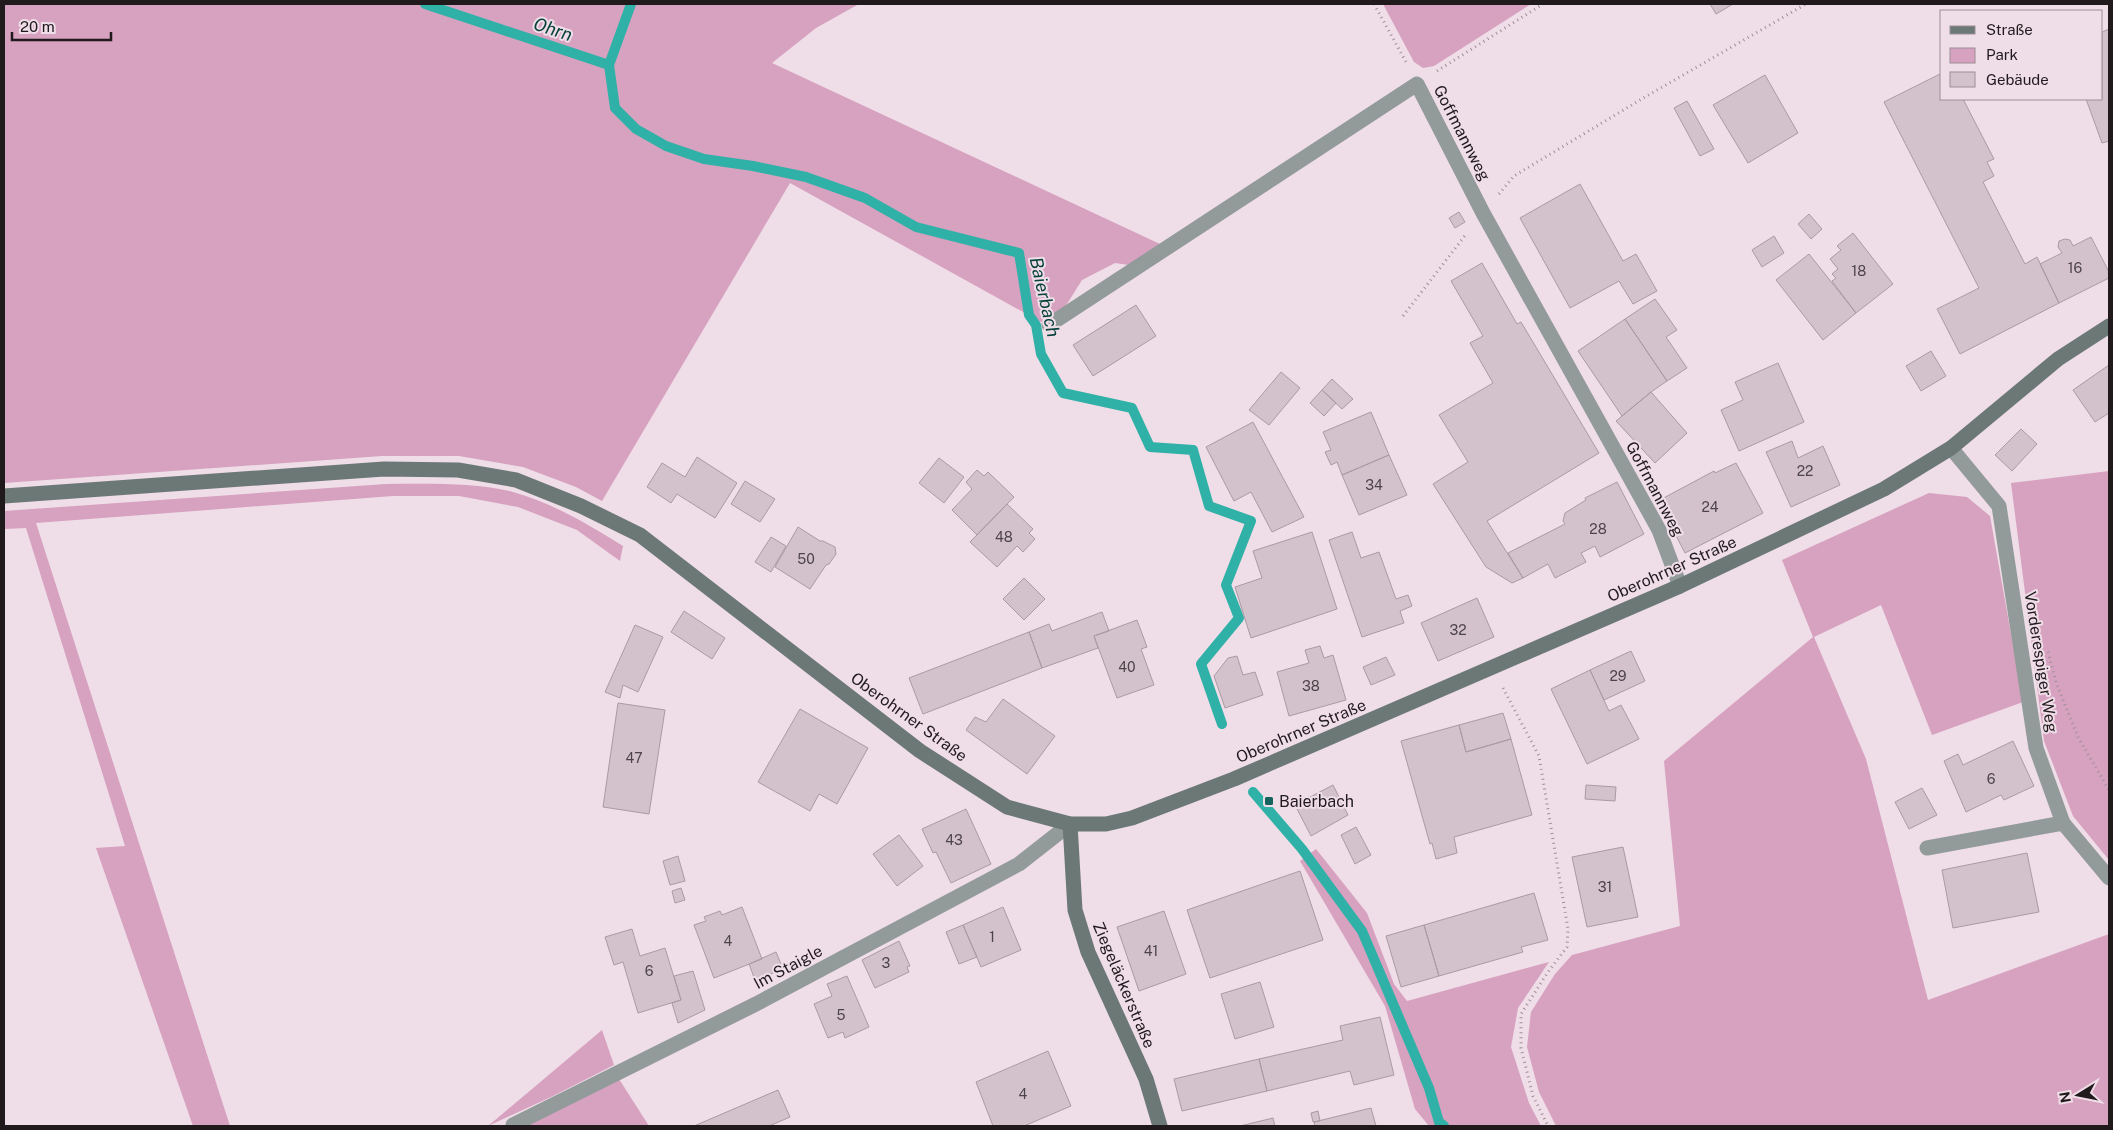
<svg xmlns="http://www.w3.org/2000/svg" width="2113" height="1130" viewBox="0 0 2113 1130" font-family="'Public Sans',sans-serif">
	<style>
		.green { fill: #d7a1c0 }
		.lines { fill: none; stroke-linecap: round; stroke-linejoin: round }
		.stream { stroke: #30b1a7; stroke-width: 10 }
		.building { fill: #d3c2cb; stroke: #aa9aa3 }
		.path { stroke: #9d9097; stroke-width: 3; stroke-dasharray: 1 4; stroke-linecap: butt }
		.lane { stroke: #929b9a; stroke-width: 15 }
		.street { stroke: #929b9a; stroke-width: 15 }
		.secondary { stroke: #6b7876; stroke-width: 15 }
		.poi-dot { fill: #16635d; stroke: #efdde7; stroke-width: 2 }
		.labels { text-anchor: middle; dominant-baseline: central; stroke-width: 4; stroke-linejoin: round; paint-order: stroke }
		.number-label { font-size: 14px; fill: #4d4448 }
		.street-label { font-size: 16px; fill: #201a1d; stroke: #efdde7 }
		.poi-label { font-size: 16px; fill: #201a1d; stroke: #efdde7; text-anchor: start }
		.water-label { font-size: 18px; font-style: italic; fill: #08423d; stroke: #efdde7 }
	</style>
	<rect width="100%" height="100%" fill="#efdde7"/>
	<path class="green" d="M4 4H859L816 28 772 63 1160 244 1129 265 1115 263 1082 280 1052 328 790 183 602 501 576 487 523 467 459 456H382L4 483Z
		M1383 4H1531L1434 66 1423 68 1414 62Z
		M2109 471V860L2073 816 2044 741 2011 483Z
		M386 484C428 484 472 482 513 492 553 503 589 525 623 546L620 561 577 530 518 507 459 496H393L36 523 230 1126H193L96 848 125 846 26 528 4 529V511Z
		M1929 493 1967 497 1990 516 2023 702 1932 735 1881 605 1814 637 1866 759 1928 1000 2109 934V1126H1556L1539 1092 1527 1047 1531 1012 1555 974 1572 955 1680 926 1664 761 1813 637 1782 560Z
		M1316 849 1367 913 1394 984 1407 1001 1549 962 1518 1008 1511 1047 1529 1103 1541 1126H1429L1415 1109 1385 1006 1300 861Z
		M602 1030 614 1065 551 1097 488 1126Z
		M619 1079 649 1126H524Z"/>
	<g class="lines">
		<path class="stream" d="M425 4 609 65 631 4
			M609 65 615 108 636 129 666 146 704 159 753 166 806 177 865 198 916 227 1019 253 1029 315 1036 325 1041 354 1063 393 1132 408 1150 447 1193 450 1209 506 1251 521 1226 585 1239 618 1201 664 1222 724
			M1253 792 1302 849 1362 931 1429 1088 1439 1122 1444 1126"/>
	</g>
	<path class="building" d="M1710 4H1733L1716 14Z
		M2109 29V141L2102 143 2086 99H2102V32Z
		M1942 73V99H1963L1994 159 1987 162 1994 176 1983 182 2025 264 2037 257 2059 303 1960 354 1937 309 1979 288 1884 102Z
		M1765 75 1798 133 1748 163 1713 105Z
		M1687 101 1714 149 1700 156 1674 108Z
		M1580 184 1623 261 1636 254 1657 291 1633 304 1619 281 1570 308 1520 218Z
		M1459 212 1465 222 1455 228 1449 218Z
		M1809 214 1822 229 1811 239 1798 224Z
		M1853 233 1893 284 1856 313 1832 281 1836 278 1832 274 1838 269 1830 259 1841 250 1837 246Z
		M1774 236 1784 253 1762 267 1752 250Z
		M2091 237 2109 272V278L2059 303 2040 264 2062 253 2058 247 2059 241 2065 239 2070 240 2073 246Z
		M1809 254 1856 313 1823 340 1776 280Z
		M1482 263 1517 324 1521 322 1599 453 1487 521 1523 578 1512 583 1486 567 1433 484 1468 462 1439 415 1493 383 1470 343 1483 336 1451 281Z
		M1655 299 1677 330 1666 337 1687 368 1667 381 1625 319Z
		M1136 305 1156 336 1093 376 1073 345Z
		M1625 319 1667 381 1651 392 1622 416 1578 351Z
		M1931 351 1946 376 1921 391 1906 366Z
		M1778 363 1804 422 1739 451 1721 410 1743 400 1735 382Z
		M2109 365V413L2095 422 2073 390Z
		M1281 372 1300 388 1269 425 1249 410Z
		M1332 379 1353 399 1342 409 1322 390Z
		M1322 390 1336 403 1324 416 1310 403Z
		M1651 392 1687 433 1655 463 1616 421Z
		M1371 412 1389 455 1342 475 1337 462 1331 465 1325 452 1331 450 1323 432Z
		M1253 422 1304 517 1272 532 1251 492 1234 501 1206 447Z
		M2021 429 2037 444 2012 471 1995 455Z
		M1792 441 1798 458 1823 446 1840 485 1791 507 1766 452Z
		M1389 455 1407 495 1359 515 1342 475Z
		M697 457 737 483 715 518 677 494 671 503 647 487 662 463 685 477Z
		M939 458 964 477 944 503 919 483Z
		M1736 463 1763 513 1685 553 1658 501 1714 471 1715 473Z
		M977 470 984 476 988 472 1014 497 977 535 952 510 972 489 966 482Z
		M745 481 775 499 760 522 731 504Z
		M1617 482 1644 534 1600 557 1595 546 1581 553 1586 562 1555 578 1548 564 1523 578 1508 553 1565 524 1563 521 1565 513 1586 500 1585 498Z
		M1007 504 1033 529 1029 533 1035 539 1023 552 1017 546 997 567 970 542Z
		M798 527 820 541H823L835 547 836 554 829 564 826 565 810 589 775 567Z
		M1312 532 1337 609 1251 638 1235 587 1262 578 1253 551Z
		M1352 532 1361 558 1379 552 1396 599 1408 595 1412 606 1400 611 1404 623 1362 637 1329 540Z
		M771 537 786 546 771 572 755 562Z
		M1024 578 1045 599 1024 620 1003 599Z
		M1477 598 1494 637 1438 661 1421 623Z
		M684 611 725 638 712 659 671 632Z
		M1102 612 1109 631 1094 636 1098 648 1042 668 1029 632 1049 624 1052 631Z
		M1137 620 1147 647 1141 649 1154 685 1117 698 1094 636Z
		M635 625 663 637 638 692 623 685 620 698 605 692Z
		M1029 632 1042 668 923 714 909 678Z
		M1320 646 1324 658 1333 655 1346 700 1289 716 1277 672 1309 663 1305 650Z
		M1631 651 1645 681 1604 700 1590 670Z
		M1237 656 1243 675 1255 672 1263 695 1225 708 1214 676 1228 658Z
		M1386 657 1395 675 1371 685 1363 667Z
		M1590 670 1609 711 1621 705 1639 739 1587 764 1551 689Z
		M1003 699 1055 736 1027 774 966 730 975 717 986 722Z
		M618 703 665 710 649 814 603 807Z
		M800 709 868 748 837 804 819 794 810 811 758 782Z
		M1503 713 1511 739 1466 752 1459 725Z
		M1459 725 1466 752 1511 739 1532 815 1454 837 1457 853 1436 859 1432 843 1430 844 1401 741Z
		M2013 741 2034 786 2004 800 2001 795 1966 812 1944 761 1958 754 1963 765Z
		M1333 785 1348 815 1311 836 1295 805Z
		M1586 785 1616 787 1615 801 1585 799Z
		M1922 788 1937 815 1909 829 1895 802Z
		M966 809 991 864 951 883 936 852 933 853 922 829Z
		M1356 827 1371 855 1355 864 1341 835Z
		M899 835 923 866 897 886 873 854Z
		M1623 847 1638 917 1587 927 1572 857Z
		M2027 853 2039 912 1953 928 1942 870Z
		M678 856 685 881 670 885 663 861Z
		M1300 871 1323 940 1210 978 1187 910Z
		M681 888 685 900 675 903 672 891Z
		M1534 893 1548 940 1521 947 1523 952 1439 976 1424 925Z
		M742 907 762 959 714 978 694 925 706 921 704 917 720 911 722 915Z
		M1003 907 1021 950 981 967 963 925Z
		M1164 911 1186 974 1139 991 1117 927Z
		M963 925 977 957 959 964 946 932Z
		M1424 925 1439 976 1401 987 1386 936Z
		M632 929 640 956 665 948 681 1000 638 1013 623 962 614 965 605 937Z
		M899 941 910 966 907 967 909 972 875 988 862 960Z
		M776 952 783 969 755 980 749 964Z
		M693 971 705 1010 678 1023 672 1003 681 1000 674 976Z
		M847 976 869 1027 845 1038 843 1032 828 1038 814 1004 832 996 827 984Z
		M1260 982 1274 1027 1235 1039 1221 994Z
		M1380 1017 1394 1075 1354 1085 1350 1071 1267 1091 1259 1059 1343 1040 1340 1026Z
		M1048 1051 1071 1106 1024 1126H993L976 1082Z
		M1259 1059 1267 1091 1182 1111 1174 1079Z
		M778 1090 790 1117 769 1126H694Z
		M1371 1108 1376 1126H1315L1314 1122Z
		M1318 1111 1320 1121 1313 1122 1311 1113Z
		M1273 1118 1275 1126H1240Z"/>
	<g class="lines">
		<path class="path" d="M1374 4 1406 62
			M1437 71 1543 4
			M1499 194 1514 176 1645 97 1806 4
			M1403 316 1467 233
			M2048 652 2057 685 2078 737 2109 790
			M1503 688 1539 756 1568 929 1567 947 1548 972 1521 1014V1048L1533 1096 1548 1126"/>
		<path class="lane" d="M1927 848 2063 823"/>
		<path class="street" d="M1049 325 1417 84 1483 213 1659 530 1680 586
			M1951 448 1999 506 2036 748 2063 823 2109 878
			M513 1125 756 1004 1019 864 1070 824"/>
		<path class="secondary" d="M4 496 384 469 458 470 516 480 581 506 640 535 920 751 1007 807 1070 824H1106L1132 818 1234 779 1680 586 1884 489 1951 448 2058 359 2109 326
			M1070 824 1075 910 1088 952 1146 1079 1160 1126"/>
	</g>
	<rect class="poi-dot" x="1264" y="796" width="10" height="10" rx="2.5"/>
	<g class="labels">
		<g class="number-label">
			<text x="2075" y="268">16</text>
			<text x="1859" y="271">18</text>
			<text x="1805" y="471">22</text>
			<text x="1374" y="485">34</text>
			<text x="1710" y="507">24</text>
			<text x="1598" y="529">28</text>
			<text x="1004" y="537">48</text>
			<text x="806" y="559">50</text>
			<text x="1458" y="630">32</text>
			<text x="1127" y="667">40</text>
			<text x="1618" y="676">29</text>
			<text x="1311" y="686">38</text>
			<text x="634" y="758">47</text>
			<text x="1991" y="779">6</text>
			<text x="954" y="840">43</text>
			<text x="1605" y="887">31</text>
			<text x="992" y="937">1</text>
			<text x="728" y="941">4</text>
			<text x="1151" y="951">41</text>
			<text x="886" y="963">3</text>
			<text x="649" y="971">6</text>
			<text x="841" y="1015">5</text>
			<text x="1023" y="1094">4</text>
		</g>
		<g class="street-label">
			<text transform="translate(1462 133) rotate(63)">Goffmannweg</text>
			<text transform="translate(1655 489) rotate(62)">Goffmannweg</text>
			<text transform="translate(1672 569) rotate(-24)">Oberohrner Straße</text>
			<text transform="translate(2041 662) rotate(81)">Vorderespiger Weg</text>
			<text transform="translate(909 717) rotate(36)">Oberohrner Straße</text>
			<text transform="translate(1301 731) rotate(-23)">Oberohrner Straße</text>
			<text transform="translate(788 967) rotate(-28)">Im Staigle</text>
			<text transform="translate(1124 985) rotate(67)">Ziegeläckerstraße</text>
		</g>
		<g class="poi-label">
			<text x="1279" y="801">Baierbach</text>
		</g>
		<g class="water-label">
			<text transform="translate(553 29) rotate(18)">Ohrn</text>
			<text transform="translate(1045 297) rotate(77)">Baierbach</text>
		</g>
	</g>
	<rect width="2113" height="1130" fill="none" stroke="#201a1d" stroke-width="10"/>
	<rect x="1940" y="10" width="162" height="90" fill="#efdde7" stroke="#9c8f96"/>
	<rect x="1950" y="26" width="25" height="8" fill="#6b7876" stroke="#9c8f96"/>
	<text x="1986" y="35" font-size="15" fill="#201a1d">Straße</text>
	<rect x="1950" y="48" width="25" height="15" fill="#d7a1c0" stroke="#9c8f96"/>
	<text x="1986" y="60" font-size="15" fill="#201a1d">Park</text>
	<rect x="1950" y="72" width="25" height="15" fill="#d3c2cb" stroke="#9c8f96"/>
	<text x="1986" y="85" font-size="15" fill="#201a1d">Gebäude</text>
	<g transform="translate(2078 1095) rotate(260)" stroke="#efdde7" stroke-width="4" paint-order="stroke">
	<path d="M0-4L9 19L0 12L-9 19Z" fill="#201a1d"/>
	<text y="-8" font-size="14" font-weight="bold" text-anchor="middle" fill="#201a1d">N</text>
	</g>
	<path d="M12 32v8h99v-8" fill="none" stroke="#201a1d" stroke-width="2.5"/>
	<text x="20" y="32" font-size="15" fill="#201a1d" stroke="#efdde7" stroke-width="4" paint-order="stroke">20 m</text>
</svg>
